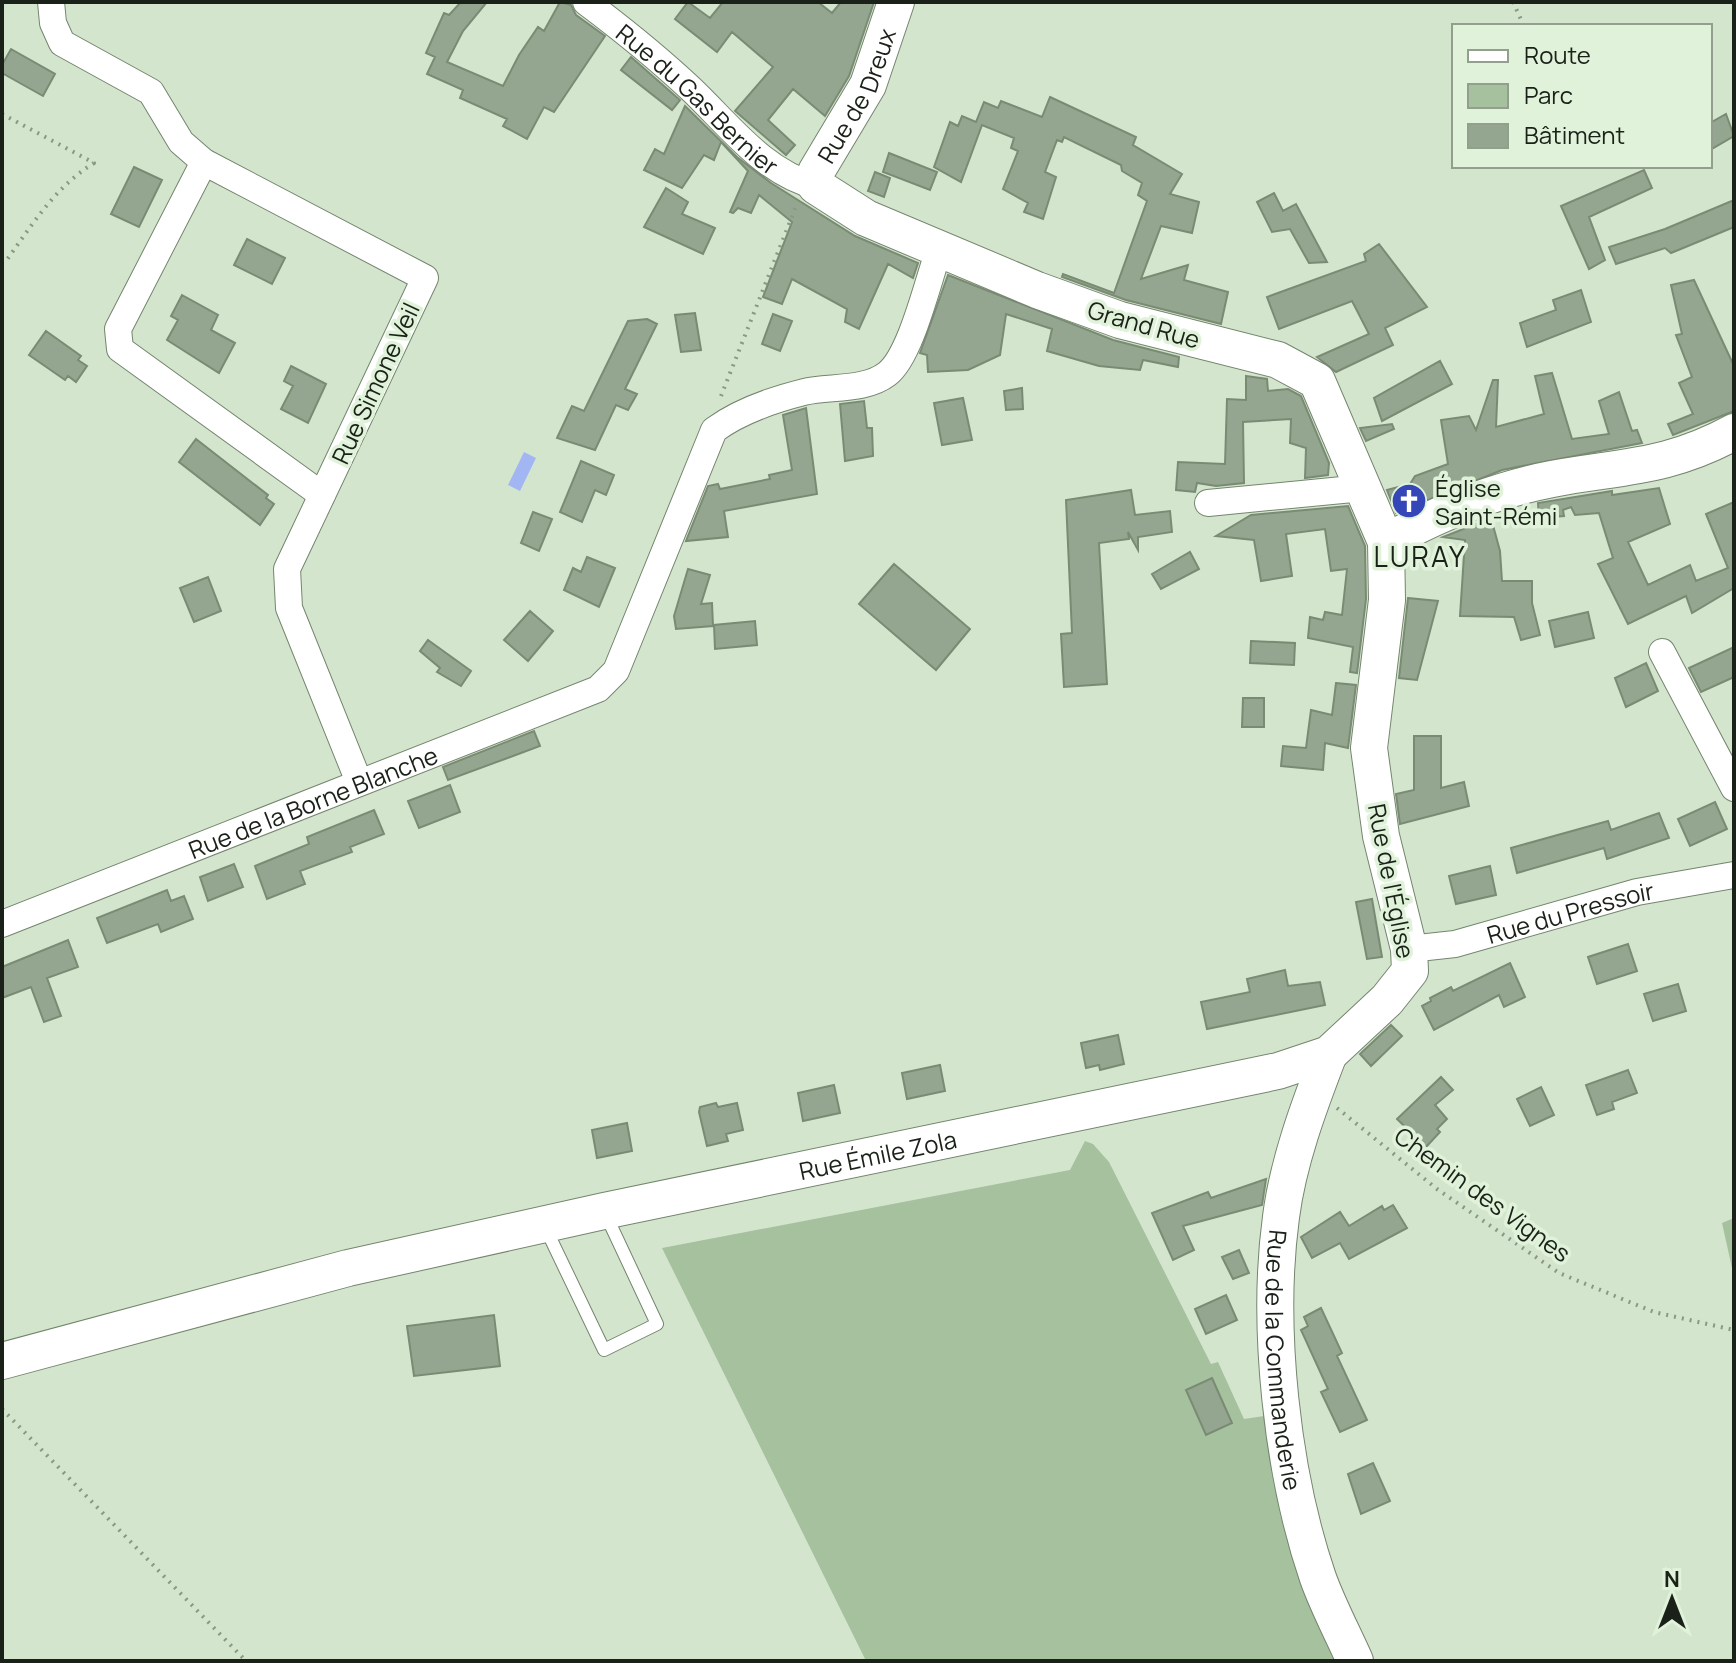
<svg xmlns="http://www.w3.org/2000/svg" width="1736" height="1663" viewBox="0 0 1736 1663" font-family="Manrope,sans-serif">
	<style>
		.green { fill: #a6c19e }
		.water { fill: #a2b6f3 }
		.building { fill: #94a68f; stroke: #7a8b74; stroke-width: 2 }
		.lines { fill: none; stroke-linecap: round; stroke-linejoin: round }
		.lane-casing { stroke: #74856e; stroke-width: 14 }
		.street-casing { stroke: #74856e; stroke-width: 28 }
		.secondary-casing { stroke: #74856e; stroke-width: 38 }
		.path { stroke: #8a9986; stroke-width: 4; stroke-dasharray: 2 6; stroke-linecap: butt }
		.lane { stroke: #fff; stroke-width: 12 }
		.street { stroke: #fff; stroke-width: 26 }
		.secondary { stroke: #fff; stroke-width: 36 }
		.labels { text-anchor: middle; dominant-baseline: central; stroke-width: 7; stroke-linejoin: round; paint-order: stroke }
		.street-label { font-size: 24px; fill: #1a2118; stroke: #e0f3da }
		.poi-label { font-size: 24px; fill: #1a2118; stroke: #e0f3da; text-anchor: start }
		.quarter-label { font-size: 28px; letter-spacing: 2px; fill: #1a2118; stroke: #e0f3da }
	</style>
	<rect width="100%" height="100%" fill="#d3e6cd"/>
	<path class="green" d="M1085 1141 1093 1144 1109 1162 1211 1364 1218 1362 1244 1419 1264 1416 1279 1498 1341 1661H866L662 1248 1070 1170Z
		M1734 1218V1277L1722 1223Z"/>
	<path class="water" d="M524 452 536 458 520 491 508 485Z"/>
	<path class="building" d="M461 2H487L463 31 447 62 503 86 519 55 538 27 544 31 560 2 571 5 576 15 605 36 554 112 544 107 527 139 503 126 507 119 460 98 463 90 427 74 435 57 426 53 444 13 449 15Z
		M688 2 710 18 723 2H818L832 13 841 2H874L849 76 825 116 793 89 768 120 795 145 786 155 735 111 773 67 732 32 717 52 675 19Z
		M11 49 55 74 43 96 2 73V65Z
		M631 57 680 100 672 110 621 70Z
		M1050 97 1136 137 1133 145 1182 174 1170 194 1199 202 1192 233 1161 226 1141 279 1188 265 1184 280 1228 292 1221 324 1126 300 1062 277 1063 274 1114 293 1147 201 1138 195 1142 183 1122 171 1121 165 1064 137 1062 142 1057 140 1045 172 1056 177 1043 219 1024 212 1028 203 1003 189 1018 151 1011 148 1014 138 982 125 961 182 934 167 950 122 958 126 962 116 976 122 984 102 998 108 1001 101 1042 117Z
		M685 106 737 157 771 183 855 236 918 263 913 278 888 264 859 329 845 322 847 309 792 279 782 304 763 297 792 222 759 195 751 213 738 208 733 213 730 212 748 171 721 142 714 160 704 155 682 188 644 170 655 149 664 154Z
		M1726 114 1734 136 1710 150V123Z
		M889 153 937 172 930 190 883 172Z
		M134 167 162 180 139 227 111 214Z
		M1644 170 1652 188 1589 217 1605 260 1589 269 1561 206Z
		M875 172 890 178 884 197 868 191Z
		M666 188 688 202 682 214 715 228 703 254 644 227Z
		M1274 193 1283 211 1296 204 1327 262 1309 263 1290 229 1272 232 1257 202Z
		M1734 200V227L1671 253 1665 248 1616 264 1609 247 1665 229Z
		M247 239 285 258 272 284 234 265Z
		M1379 244 1427 307 1385 328 1393 345 1336 372 1317 357 1369 334 1352 301 1279 329 1267 297 1366 261 1364 254Z
		M948 275 1113 340 1179 357 1178 367 1143 360 1140 370 1099 366 1047 351 1052 329 1006 314 1000 355 968 370 928 372 927 355 920 353Z
		M1694 280 1734 366V411L1673 435 1668 424 1693 414 1679 383 1692 377 1676 335 1682 334 1671 285Z
		M1581 290 1591 322 1527 347 1520 323 1556 310 1553 300Z
		M182 295 218 315 211 330 235 343 219 373 167 340 178 320 171 316Z
		M695 313 701 350 681 352 675 315Z
		M773 314 792 321 780 351 762 344Z
		M647 319 657 324 625 389 637 394 628 410 616 405 595 450 557 438 572 406 584 411 628 321Z
		M46 331 81 356 78 360 87 366 76 382 68 376 65 380 29 355Z
		M1440 361 1452 384 1382 421 1374 398Z
		M291 366 326 384 308 423 281 409 293 386 284 381Z
		M1552 373 1572 439 1609 434 1599 401 1619 392 1632 431 1637 430 1642 443 1502 470 1396 513 1387 490 1410 484 1415 476 1448 464 1441 420 1469 416 1476 430 1493 380H1498L1496 427 1544 414 1535 376Z
		M1246 376 1267 379 1268 391 1288 389 1301 396 1329 463 1328 475 1305 478 1306 448 1290 443 1291 419 1243 422 1244 483 1216 486 1197 483 1195 492 1176 490 1178 462 1225 464 1227 399 1246 400Z
		M1022 388 1023 409 1006 410 1004 391Z
		M963 398 972 440 942 445 934 403Z
		M864 401 867 428H872L873 456 845 461 840 404Z
		M806 408 817 494 724 511 728 537 686 541 708 486 718 484 720 489 770 479 769 475 792 470 783 415Z
		M1392 424 1394 429 1366 441 1360 428Z
		M196 439 268 495 266 498 274 504 260 525 179 462Z
		M581 461 614 475 606 495 595 490 582 522 560 512Z
		M1659 488 1670 524 1628 542 1648 585 1690 565 1696 581 1728 568 1706 514 1734 502V588L1692 613 1686 596 1628 624 1598 564 1613 558 1599 513 1575 515 1571 507 1563 510 1564 516 1539 518 1538 503 1612 491V495Z
		M1131 490 1135 515 1170 511 1172 532 1138 537V550L1128 532 1129 539 1099 543 1107 684 1064 687 1061 634 1072 633 1066 500Z
		M1348 506 1365 546 1366 599 1357 673 1350 672 1353 647 1308 638 1310 617 1323 620 1325 612 1342 615 1347 569 1331 571 1325 529 1286 534 1292 576 1261 581 1254 540 1216 536 1251 515Z
		M533 512 552 519 539 551 521 543Z
		M1491 518 1500 551 1502 581H1532V603L1540 635 1521 640 1514 617 1460 616 1465 540 1443 537Z
		M1190 552 1199 569 1161 589 1152 574Z
		M587 557 615 568 599 607 564 590 573 568 581 572Z
		M894 564 970 629 936 670 859 604Z
		M688 569 710 575 701 604 712 603 713 626 676 629 674 616Z
		M208 577 221 611 194 622 180 588Z
		M1408 598 1438 601 1417 680 1399 678Z
		M530 611 553 631 528 661 504 640Z
		M1588 612 1594 638 1555 647 1549 621Z
		M755 621 757 645 715 649 714 625Z
		M428 640 471 671 461 686 437 672 440 668 420 651Z
		M1251 641 1295 643 1294 665 1250 663Z
		M1734 647V677L1701 692 1689 668Z
		M1646 663 1658 691 1626 707 1615 678Z
		M1336 683 1356 685 1348 748 1325 743 1323 770 1281 766 1283 746 1306 748 1311 710 1332 715Z
		M1243 698H1264V727H1242Z
		M534 731 540 746 448 780 443 767Z
		M1414 736H1441V788L1464 782 1469 806 1400 824 1396 794 1414 790Z
		M450 785 460 812 419 828 408 801Z
		M1715 802 1727 829 1690 846 1678 819Z
		M374 810 384 834 350 847 352 852 300 871 305 884 267 899 255 866 309 844 307 837Z
		M1659 813 1669 838 1607 859 1604 848 1517 873 1511 848 1608 821 1611 830Z
		M234 864 243 887 208 901 200 877Z
		M1490 866 1496 895 1456 904 1449 876Z
		M167 890 171 901 184 896 193 919 161 932 158 924 107 943 97 918Z
		M1372 899 1382 957 1367 959 1356 902Z
		M68 940 78 967 47 978 61 1016 44 1022 31 987 2 998V967Z
		M1628 944 1637 971 1597 984 1588 957Z
		M1510 963 1525 997 1504 1007 1499 995 1434 1030 1422 1006 1431 1001 1430 998 1451 987 1453 991Z
		M1285 970 1288 986 1320 982 1325 1005 1207 1029 1201 1002 1250 992 1247 979Z
		M1678 984 1686 1011 1653 1021 1644 994Z
		M1391 1025 1402 1036 1371 1066 1360 1054Z
		M1118 1035 1124 1064 1100 1070 1099 1065 1086 1068 1081 1043Z
		M940 1065 945 1091 907 1099 902 1073Z
		M1628 1070 1637 1093 1612 1102 1614 1109 1597 1115 1586 1085Z
		M1441 1077 1453 1090 1435 1105 1447 1119 1437 1129 1440 1132 1426 1147 1397 1119Z
		M834 1085 840 1113 803 1121 798 1093Z
		M1541 1087 1554 1115 1530 1126 1517 1099Z
		M716 1103 718 1107 737 1103 743 1130 726 1134 728 1141 707 1146 699 1112 700 1107Z
		M627 1123 632 1151 597 1158 592 1130Z
		M1266 1179 1262 1205 1183 1226 1194 1250 1173 1260 1152 1213 1208 1192 1211 1198Z
		M1393 1205 1407 1228 1349 1259 1340 1243 1312 1258 1301 1237 1340 1212 1349 1226 1382 1206 1384 1210Z
		M1239 1250 1249 1273 1233 1279 1222 1257Z
		M1226 1295 1237 1320 1206 1334 1195 1309Z
		M1321 1308 1342 1353 1337 1356 1367 1420 1340 1432 1321 1392 1328 1389 1301 1330 1308 1326 1304 1317Z
		M494 1315 500 1366 414 1376 407 1326Z
		M1212 1378 1232 1423 1206 1435 1186 1390Z
		M1373 1463 1390 1501 1361 1514 1348 1474Z"/>
	<g class="lines">
		<defs>
			<path id="lane" d="M545 1227 604 1350 657 1324 605 1213"/>
			<g id="street">
				<path d="M51 2 53 23 62 43 151 92 181 142 204 162 425 278 287 569 289 608 359 782"/>
				<path id="s1" d="M586 2C622 29 658 58 691 89 728 124 764 173 816 186"/>
				<path d="M204 162 118 329 120 349 322 495"/>
				<path d="M1208 503 1363 488"/>
				<path d="M1662 652 1734 788"/>
				<path id="s2" d="M2 924 598 689 616 671 714 430C740 411 772 400 804 392 829 386 865 391 887 374 911 356 928 280 939 250"/>
				<path id="s3" d="M1409 949 1455 944 1637 892 1734 875"/>
			</g>
			<g id="secondary">
				<path d="M1386 542C1437 514 1494 490 1552 479 1622 466 1668 468 1734 432"/>
				<path id="s4" d="M1329 1054C1309 1106 1288 1162 1281 1217 1266 1327 1282 1473 1318 1578 1328 1606 1343 1634 1355 1661"/>
				<path id="s5" d="M2 1361 348 1268 604 1211 1278 1071 1329 1054 1387 1000 1410 971 1409 949 1381 836 1369 748 1387 600 1386 542 1317 381 1278 360 1120 320 1037 290 866 218 816 186V172L868 85 896 2"/>
			</g>
		</defs>
		<use href="#lane" class="lane-casing"/>
		<use href="#street" class="street-casing"/>
		<use href="#secondary" class="secondary-casing"/>
		<path class="path" d="M1513 2 1524 26
			M2 114 94 163C55 187 32 225 6 261L2 259
			M721 396 797 204
			M1337 1108 1437 1189 1559 1273 1654 1312 1734 1330
			M2 1409 246 1661"/>
		<use href="#lane" class="lane"/>
		<use href="#street" class="street"/>
		<use href="#secondary" class="secondary"/>
	</g>
	<defs>
		<symbol id="church-disc" viewBox="-11 -11 22 22"><circle r="9.5" fill="#3446b8" stroke="#e0f3da"/><path d="M-1.2-6h2.4v3.5h3.3v2.4h-3.3V6h-2.4V-.1h-3.3v-2.4h3.3Z" fill="#fff"/></symbol>
	</defs>
	<g fill-rule="evenodd">
		<use href="#church-disc" x="1389" y="481" width="40" height="40"/>
	</g>
	<g class="labels">
		<g class="street-label">
			<text stroke="none"><textPath href="#s5" startOffset="2730">Rue de Dreux</textPath></text>
			<text stroke="none"><textPath href="#s1" startOffset="148">Rue du Gas Bernier</textPath></text>
			<text transform="translate(1144 324) rotate(16)">Grand Rue</text>
			<text transform="translate(375 383) rotate(-65)">Rue Simone Veil</text>
			<text stroke="none"><textPath href="#s2" startOffset="334">Rue de la Borne Blanche</textPath></text>
			<text transform="translate(1392 881) rotate(79)">Rue de l'Église</text>
			<text stroke="none"><textPath href="#s3" startOffset="166">Rue du Pressoir</textPath></text>
			<text stroke="none"><textPath href="#s5" startOffset="900">Rue Émile Zola</textPath></text>
			<text transform="translate(1483 1194) rotate(36)">Chemin des Vignes</text>
			<text stroke="none"><textPath href="#s4" startOffset="314">Rue de la Commanderie</textPath></text>
		</g>
		<g class="poi-label">
			<text x="1435" y="487">Église<tspan x="1435" dy="28">Saint-Rémi</tspan></text>
		</g>
		<g class="quarter-label">
			<text x="1420" y="556">LURAY</text>
		</g>
	</g>
	<rect width="1736" height="1663" fill="none" stroke="#1a2118" stroke-width="8"/>
	<rect x="1452" y="24" width="260" height="144" fill="#e0f3da" stroke="#919f8c" stroke-width="2"/>
	<rect x="1468" y="50" width="40" height="12" fill="#ffffff" stroke="#919f8c" stroke-width="2"/>
	<text x="1524" y="64" font-size="24" fill="#1a2118">Route</text>
	<rect x="1468" y="84" width="40" height="24" fill="#a6c19e" stroke="#919f8c" stroke-width="2"/>
	<text x="1524" y="104" font-size="24" fill="#1a2118">Parc</text>
	<rect x="1468" y="124" width="40" height="24" fill="#94a68f" stroke="#919f8c" stroke-width="2"/>
	<text x="1524" y="144" font-size="24" fill="#1a2118">Bâtiment</text>
	<g transform="translate(1672 1599)" stroke="#e0f3da" stroke-width="6" paint-order="stroke">
	<path d="M0-6L14 30L0 20L-14 30Z" fill="#1a2118"/>
	<text y="-12" font-size="22" font-weight="bold" text-anchor="middle" fill="#1a2118">N</text>
	</g>
</svg>
